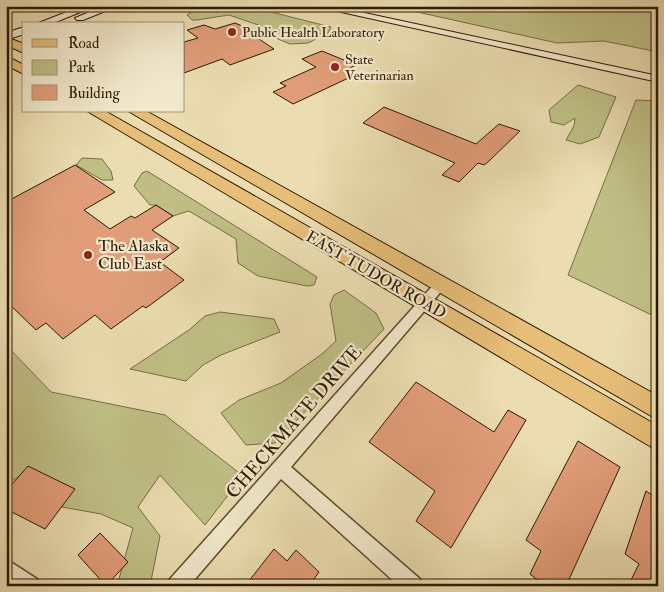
<svg xmlns="http://www.w3.org/2000/svg" width="664" height="592" viewBox="0 0 664 592" font-family="'IM FELL Double Pica',serif">
	<style>
		.green { fill: #c0bf86; stroke: #776c43 }
		.building { fill: #e19d79; stroke: #2e1900 }
		.lines { fill: none; stroke-linecap: round; stroke-linejoin: round }
		.street-casing { stroke: #5d4a2c; stroke-width: 3 }
		.secondary-casing { stroke: #2e1900; stroke-width: 2 }
		.primary-casing { stroke: #2e1900; stroke-width: 2 }
		.street { fill: #f2e9cc; fill-rule: evenodd }
		.secondary { fill: #f2e9cc; fill-rule: evenodd }
		.primary { fill: #e6be78; fill-rule: evenodd }
		.poi-dot { fill: #8f2418; stroke: #f2e9cc; stroke-width: 2 }
		.labels { text-anchor: middle; dominant-baseline: central; stroke-width: 4.5; stroke-linejoin: round; paint-order: stroke }
		.far-poi-label { font-size: 14px; fill: #2e1900; stroke: #f2e9cc; text-anchor: start }
		.poi-label { font-size: 16px; fill: #2e1900; stroke: #f2e9cc; text-anchor: start }
		.street-label { font-size: 16px; fill: #2e1900; stroke: #f2e9cc }
		.near-street-label { font-size: 19px; fill: #2e1900; stroke: #f2e9cc }
	</style>
	<rect width="100%" height="100%" fill="#ebddb1"/>
	<filter id="stains"><feTurbulence type="fractalNoise" baseFrequency=".004" numOctaves="4"/><feColorMatrix values="0 0 0 0 .2 0 0 0 0 .09 0 0 0 0 .02 0 0 0 .5 -.17"/></filter>
	<radialGradient id="worn" r=".72"><stop offset=".6" stop-color="#630" stop-opacity="0"/><stop offset="1" stop-color="#630" stop-opacity=".3"/></radialGradient>
	<path class="green" d="M202 6H247L331 27 328 33 308 43 290 44 278 39 267 28 229 15 197 20H192L187 15Z
		M390 6H658V52L604 41 557 43Z
		M578 85 616 97 599 137 580 144 566 140 574 126 575 118 564 125 551 122 549 110Z
		M636 100 658 101V318L568 275Z
		M82 158 102 159 111 171 113 180H102L76 165Z
		M147 171 317 277 314 285 307 286 258 276 238 263 236 239 189 211 173 216 156 205H150L134 186 142 173Z
		M344 290 376 313 384 329 275 443 246 445 221 413 239 400 281 383 322 354 336 341 330 304 334 295Z
		M220 312 274 319 280 332 221 355 203 365 186 381 130 369 189 330 205 316Z
		M6 345 51 392 165 415 243 476 205 525 160 475 138 507 160 536 150 586H117L133 528 101 514 62 507 22 474 6 485V459L11 453 6 450Z"/>
	<path class="building" d="M235 23 242 26H245L264 37 259 39 274 49 230 65 222 59 184 73V42L198 38 187 30 204 25 215 29Z
		M322 51 356 65 350 68 354 70 351 71 357 74 293 104 273 92 286 86 280 83 316 67 302 59Z
		M384 107 476 144 499 124 520 131 488 162 484 165 478 163 459 182 442 175 455 163 363 123Z
		M75 165 115 192 84 210 110 229 131 216 135 218 156 205 173 216 152 230 179 248 160 262 184 280 146 308 143 306 111 329 95 315 63 339 46 323 36 330 6 301V202Z
		M416 382 494 432 508 410 526 420 451 548 416 521 435 491 369 442Z
		M578 441 620 467 566 586H545L530 574 541 551 526 540Z
		M28 466 75 489 45 529 6 509V491Z
		M646 491 658 499V586H628L639 564 625 554Z
		M100 533 128 562 106 586 78 555Z
		M274 549 287 561 296 550 319 572 309 586H245Z"/>
	<g class="lines">
		<defs>
			<path id="street" d="M440 280 444 282 446 285 444 288 291 467 420 579 422 586H399L281 479 189 586H168L170 579 436 282Z
				M6 559 37 579 39 586H15L6 579Z"/>
			<path id="secondary" d="M82 6H95L51 24H36Z
				M104 6H118L83 20H77L75 18Z
				M314 6H332L658 76V82Z
				M24 27V34L6 40V33Z"/>
			<path id="primary" d="M6 37 24 44V53L6 45Z
				M6 56 24 65V74L6 65Z
				M87 111H105L658 426V451Z
				M128 111H146L658 396V420Z"/>
		</defs>
		<use href="#street" class="street-casing"/>
		<use href="#secondary" class="secondary-casing"/>
		<use href="#primary" class="primary-casing"/>
		<use href="#street" class="street"/>
		<use href="#secondary" class="secondary"/>
		<use href="#primary" class="primary"/>
	</g>
	<g class="poi-dot">
		<circle cx="232" cy="32" r="5"/>
		<circle cx="335" cy="67" r="5"/>
		<circle cx="88" cy="255" r="5"/>
	</g>
	<g class="labels">
		<g class="far-poi-label">
			<text x="242" y="32">Public Health Laboratory</text>
			<text x="345" y="59">State<tspan x="345" dy="16">Veterinarian</tspan></text>
		</g>
		<g class="poi-label">
			<text x="98" y="246">The Alaska<tspan x="98" dy="18">Club East</tspan></text>
		</g>
		<g class="street-label">
			<text transform="translate(376 275) rotate(30)">EAST TUDOR ROAD</text>
		</g>
		<g class="near-street-label">
			<text transform="translate(294 422) rotate(-49)">CHECKMATE DRIVE</text>
		</g>
	</g>
	<rect width="664" height="592" fill="none" stroke="#ebddb1" stroke-width="25"/>
	<rect x="8" y="8" width="649" height="577" fill="none" stroke="#2e1900" stroke-width="2.5"/>
	<rect x="12" y="12" width="639" height="567" fill="none" stroke="#2e1900"/>
	<rect x="22" y="22" width="162" height="90" fill="#f2e9cc" stroke="#a4967a"/>
	<rect x="32" y="39" width="25" height="8" fill="#e6be78" stroke="#a4967a"/>
	<text x="68" y="48" font-size="15" fill="#2e1900">Road</text>
	<rect x="32" y="60" width="25" height="15" fill="#c0bf86" stroke="#a4967a"/>
	<text x="68" y="72" font-size="15" fill="#2e1900">Park</text>
	<rect x="32" y="85" width="25" height="15" fill="#e19d79" stroke="#a4967a"/>
	<text x="68" y="98" font-size="15" fill="#2e1900">Building</text>
	<rect width="100%" height="100%" filter="url(#stains)"/>
	<rect width="100%" height="100%" fill="url(#worn)"/>
</svg>
